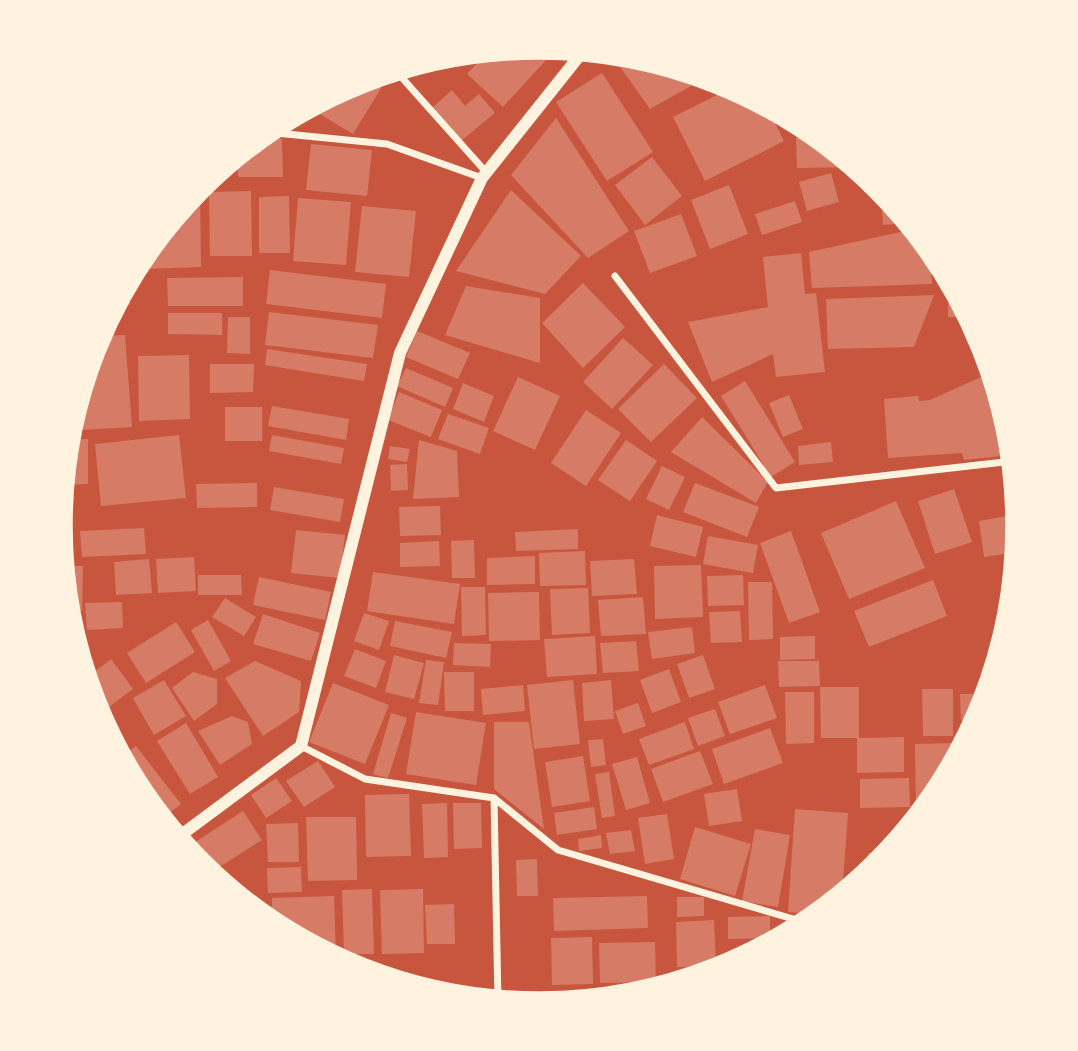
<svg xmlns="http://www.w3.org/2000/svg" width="1078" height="1051" viewBox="0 0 1078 1051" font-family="Mulish,sans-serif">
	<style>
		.building { fill: #d67c66 }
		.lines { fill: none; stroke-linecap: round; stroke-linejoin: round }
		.minor { stroke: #fff3e0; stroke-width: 7 }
		.tertiary { stroke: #fff3e0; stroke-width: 12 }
		.rim { fill: none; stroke: #fff3e0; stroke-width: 3.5 }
	</style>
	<rect width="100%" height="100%" fill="#c8553d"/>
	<path class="building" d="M539 46 558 47 503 107 467 74 489 50Z
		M628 54 633 55 707 77 650 109 616 61Z
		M602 73 653 152 607 181 556 102Z
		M378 75 386 80 353 134 308 107 356 82Z
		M733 87 766 105 784 141 705 181 673 117Z
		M452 90 465 106 479 94 495 113 461 141 432 108Z
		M556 118 629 231 588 258 511 175Z
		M796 138H819L855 167 797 168Z
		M257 139H282L283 177H238V155Z
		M311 144 372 150 367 196 306 190Z
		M652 157 682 196 645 225 615 185Z
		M831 173 839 202 807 211 799 182Z
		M729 185 748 234 710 249 691 200Z
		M511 190 581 256 545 294 456 271Z
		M196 191H200L201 267 142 269V256Z
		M251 191 252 256H210L209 192Z
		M289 196 290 253H259V197Z
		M881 197H887L909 223 883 225Z
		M298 198 351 202 346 265 293 261Z
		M795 201 802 222 762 235 755 214Z
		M362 206 416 211 409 277 355 272Z
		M681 214 697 256 650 273 634 231Z
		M914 229 930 249 932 284 812 288 809 252Z
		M801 253 805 294 816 293 825 372 776 377 773 354 712 382 688 322 768 307 763 257Z
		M270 270 386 284 382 318 266 304Z
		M243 277V306H168L167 278Z
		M948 277 969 317H948Z
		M130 278V305H115Z
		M583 283 625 327 583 368 542 323Z
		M466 286 540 298V363L445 335Z
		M934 295 914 347 828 349 826 299Z
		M269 312 378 325 373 358 265 345Z
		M168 313H222V335L168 334Z
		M228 317H250V354L227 353Z
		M417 331 470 353 458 379 406 357Z
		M125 335 132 427 81 430 78 398 96 341 98 336Z
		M623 338 653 365 612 409 583 382Z
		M267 349 367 364 364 381 265 365Z
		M189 355 190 419 139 421 138 356Z
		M210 364H254L253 392 210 393Z
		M664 364 697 398 651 442 618 409Z
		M406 368 453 388 445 407 397 386Z
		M992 372 1010 432 1012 455 964 460 962 453 888 458 884 399 918 396 919 401 930 400Z
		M518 377 560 396 535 450 493 431Z
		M745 381 795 462 771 477 721 396Z
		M463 383 494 396 484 422 453 409Z
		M399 392 442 410 431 437 388 420Z
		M789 395 803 429 783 437 769 403Z
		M272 406 349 419 346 440 268 426Z
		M225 407H262V441H225Z
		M586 410 621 433 586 486 551 463Z
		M448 414 489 428 480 454 438 439Z
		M702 417 768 482 756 503 671 452Z
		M179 435 186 498 101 506 95 444Z
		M272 435 344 448 341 464 269 451Z
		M68 439H88V484L63 485Z
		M419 440 457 451 459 497 413 499Z
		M626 440 657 461 630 501 598 480Z
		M831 442 833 462 799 465 798 446Z
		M390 446 410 449 407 462 388 459Z
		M407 464 408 490 391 491 390 465Z
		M662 466 685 477 669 510 646 499Z
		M257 483V507L197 508 196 484Z
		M695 483 759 507 747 537 683 512Z
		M274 487 344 499 340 522 270 510Z
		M954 489 972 542 935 554 918 501Z
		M62 495H69L68 550H61L59 525Z
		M896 501 925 568 849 599 821 533Z
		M440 506 441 535 400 536 399 507Z
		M1018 514 1016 552 984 557 979 521Z
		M657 515 703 527 696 557 650 546Z
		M144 528 146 554 82 557 80 531Z
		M578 529V549L516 551 515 532Z
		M296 530 345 535 340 578 291 573Z
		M791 531 820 612 789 623 760 543Z
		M708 536 758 545 753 573 703 564Z
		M474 540 475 578H452L451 541Z
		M439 541 440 566 400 567V543Z
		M585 551 586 585 540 586 539 553Z
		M535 556V584L487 585V558Z
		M194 557 196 591 158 593 156 559Z
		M149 559 152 593 116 595 114 562Z
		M634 559 637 594 592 596 590 561Z
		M701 565 703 617 655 619 654 566Z
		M63 566H83L82 611 67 610Z
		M373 572 460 584 454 624 367 611Z
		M198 575H241L242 595H198Z
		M743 575 744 605 708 606 707 576Z
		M259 577 331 592 325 620 253 605Z
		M933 580 947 616 869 647 854 611Z
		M748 582H772L773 639 749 640Z
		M461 587H485L486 635 462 636Z
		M588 588 590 633 552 635 550 589Z
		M539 592 540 640 489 641 488 593Z
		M643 597 646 634 601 636 598 600Z
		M225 598 256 617 244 636 212 617Z
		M122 602 123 628 87 630 85 603Z
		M1011 603 1010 620 1005 635 1002 604Z
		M740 611 742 642 711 643 709 612Z
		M364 613 389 621 379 650 354 641Z
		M263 614 320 633 311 661 253 644Z
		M208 620 231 661 214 671 191 630Z
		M395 621 452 632 446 658 390 646Z
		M69 622H77V645H76Z
		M176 622 195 652 146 683 127 653Z
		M692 627 695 653 652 659 648 632Z
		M595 636 597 674 547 677 544 639Z
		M815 636V659L780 660V637Z
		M636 641 639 671 603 673 600 643Z
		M454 643 491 644 490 667 453 665Z
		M355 649 386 661 376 688 344 676Z
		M394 655 424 663 414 699 385 692Z
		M703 655 715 689 689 698 677 664Z
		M111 659 133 689 98 715 86 678Z
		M426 660 444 662 438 705 419 703Z
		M255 661 301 681 299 712 263 736 225 678Z
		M778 661H819L820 686 779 687Z
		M669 669 681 702 652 713 640 680Z
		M193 672 217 679V704L194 721 172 688Z
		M444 672H474V711H445Z
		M164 680 186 716 154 735 133 698Z
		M573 680 580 744 534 749 527 685Z
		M611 680 614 719 584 721 582 683Z
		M333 683 389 705 365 764 309 742Z
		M523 685 525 711 483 715 481 689Z
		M765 685 777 718 730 734 718 702Z
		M820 687H859V738L904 737V772L857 773V738H821Z
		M922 689H953V736H923Z
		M785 692H814V743L786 744Z
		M960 694H987L977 720H961Z
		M638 703 646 726 623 734 615 711Z
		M715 709 725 736 698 746 688 718Z
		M416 712 486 723 476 785 406 774Z
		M391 713 407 718 388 778 373 774Z
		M232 716 248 722 252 744 220 765 198 731Z
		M494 722H529L544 829 494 789Z
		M685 722 694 749 649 765 639 739Z
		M186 723 218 777 190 794 157 741Z
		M770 728 783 763 724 784 712 749Z
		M603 739 606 765 591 767 588 740Z
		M960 743 961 750 938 793 924 809H916L915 744Z
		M136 746 181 804 162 819 140 792 121 757Z
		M700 751 713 784 663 802 651 769Z
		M583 756 590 801 552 807 545 762Z
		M637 757 650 803 626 810 612 764Z
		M318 761 335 787 304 807 286 781Z
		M609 772 615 816 602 818 595 774Z
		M276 778 292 801 266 818 251 795Z
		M909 778 910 807 860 808V779Z
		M737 789 742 821 709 826 704 794Z
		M409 794 411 856 366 857 365 795Z
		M447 803 448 857 424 858 422 804Z
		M453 803H481L482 848 454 849Z
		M594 807 597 829 557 835 554 813Z
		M795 809 848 813 842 895 818 914 788 912Z
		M243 811 262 840 210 873 186 848Z
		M667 814 674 859 645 864 638 818Z
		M904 815H920L904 833Z
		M306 817H356L357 880 308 881Z
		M298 823 299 862H268L266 824Z
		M695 827 751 844 735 896 680 879Z
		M755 829 790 835 778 907 742 901Z
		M631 830 635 851 610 854 606 833Z
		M601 835 602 848 579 851 578 839Z
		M890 851 878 865 869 872 868 853Z
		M537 859 538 896H517L516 860Z
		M301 867 302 892 268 893 267 868Z
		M372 889 374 954H344L342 890Z
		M423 889 424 953 382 954 380 890Z
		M334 896 336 956 332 957 272 925V898Z
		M647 896 648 928 554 931 553 898Z
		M677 897H704V916L677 917Z
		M454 904 455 944H427L425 905Z
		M770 916V938L728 939V917Z
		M714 920 716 966 677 967 676 922Z
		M592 937 593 984 552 985 551 938Z
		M655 942 656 982 600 983 599 943Z
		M761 948 752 953 738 961V949Z
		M606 989V999L576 1002V990Z
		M631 990V996L609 999V991Z"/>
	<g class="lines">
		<path class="minor" d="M395 70 486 172
			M266 132 387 144 482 178
			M615 276 776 488 1013 461
			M301 746 365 779 494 798 558 850 807 923
			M494 798 498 1001"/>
		<path class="tertiary" d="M177 838 301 746 400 353 482 178 584 50"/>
	</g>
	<path d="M0 0H1078V1051H0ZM538 58H540A467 467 0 0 1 1007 525V526A467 467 0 0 1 540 993H538A467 467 0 0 1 71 526V525A467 467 0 0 1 538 58Z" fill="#fff3e0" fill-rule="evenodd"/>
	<path class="rim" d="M538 58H540A467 467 0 0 1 1007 525V526A467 467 0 0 1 540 993H538A467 467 0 0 1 71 526V525A467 467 0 0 1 538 58Z"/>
</svg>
